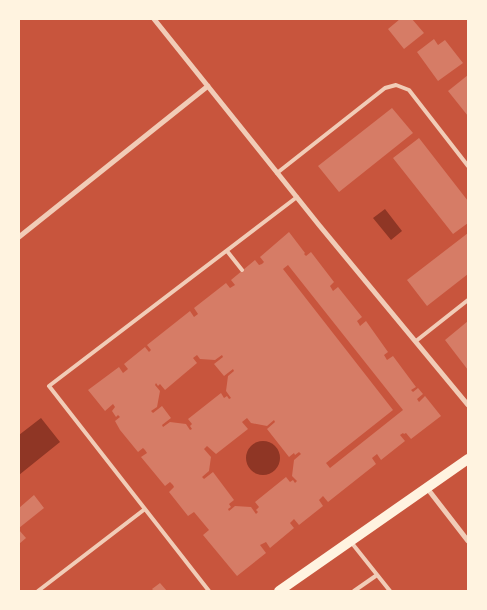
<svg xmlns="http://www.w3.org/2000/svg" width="487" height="610" viewBox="0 0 487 610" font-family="'Alegreya Sans',sans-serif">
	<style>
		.water { fill: #8f3625 }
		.building { fill: #d67c66; fill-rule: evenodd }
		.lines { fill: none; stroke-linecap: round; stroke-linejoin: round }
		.service { stroke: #f1ccb7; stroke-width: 4 }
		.minor { stroke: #f1ccb7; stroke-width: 5 }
		.secondary { stroke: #fff3e0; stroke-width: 10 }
	</style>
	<rect width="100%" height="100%" fill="#c8553d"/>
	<path class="water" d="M385 209 402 231 391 240 373 218Z
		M41 418 60 442 19 475V435Z
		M246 458a17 17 0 1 1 34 0a17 17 0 1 1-34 0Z"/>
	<path class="building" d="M400 19H412L424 33 404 49 388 29Z
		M434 39 438 45 445 40 463 63 438 81 417 52Z
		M468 75V116L448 91Z
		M392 108 413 133 339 192 318 166Z
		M419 138 468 201V223L453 234 393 158Z
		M289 232 305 253 304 254 306 256 311 252 334 282 330 286 333 291 338 287 362 317 357 321 359 324 360 326 366 321 388 352 384 355 387 360 393 356 416 387 411 390 413 392 418 388 423 394 417 399 419 402 425 396 441 416 411 439 406 433 404 434 403 433 400 435 405 441 381 460 377 454 372 458 376 464 328 502 323 496 319 500 323 506 299 525 294 519 290 523 294 528 270 548 266 542 260 545 266 553 237 576 203 535 209 530 194 512 188 516 169 492 174 487 173 485 170 482 165 486 141 457 147 453 145 450 143 448 138 452 120 430 115 421 120 417 118 415 116 417 112 411 115 407 113 404 105 411 88 390 119 367 123 373 128 369 124 364 145 347 149 352 151 350 147 345 190 311 194 317 198 314 194 308 226 283 230 288 235 285 231 280 255 260 259 265 262 264 264 262 260 257ZM288 265 403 410 330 468 326 463 393 410 283 269ZM197 355 200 359 215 360 222 355 223 357 214 364 224 376 233 369 234 371 228 376 226 391 231 398 229 399 227 396 224 398 221 393 188 419 192 424 190 426 192 429 190 430 186 424 170 422 163 427 162 425 171 418 162 406 153 413 151 411 157 407 160 391 155 385 156 383 158 386 160 384 165 390 197 363 193 358ZM247 418 251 423 267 426 274 420 275 422 267 429 289 457 294 453 295 455 299 452 301 454 294 460 292 476 297 481 295 483 293 480 290 482 286 477 255 502 259 507 256 510 258 512 256 514 251 507 235 506 229 511 228 509 231 507 229 504 234 500 213 472 204 479 202 477 209 471 211 457 204 449 207 446 216 454 248 429 242 422Z
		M468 233V274L427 306 407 280Z
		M468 321V370L445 340Z
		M34 495 44 508 19 528V508Z
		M19 530 26 538 19 544Z
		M160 583 167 591H154L152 589Z"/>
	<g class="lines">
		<path class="service" d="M277 173 385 88 396 85 409 90 468 166
			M227 251 242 270
			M416 341 468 300
			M351 542 390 591
			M38 591 145 509
			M209 591 49 386 297 197
			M354 591 377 575"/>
		<path class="minor" d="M154 19 319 225 468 405
			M19 237 208 86
			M427 488 468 541"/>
		<path class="secondary" d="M279 591 468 459"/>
	</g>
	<rect width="487" height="610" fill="none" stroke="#fff3e0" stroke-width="40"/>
</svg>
